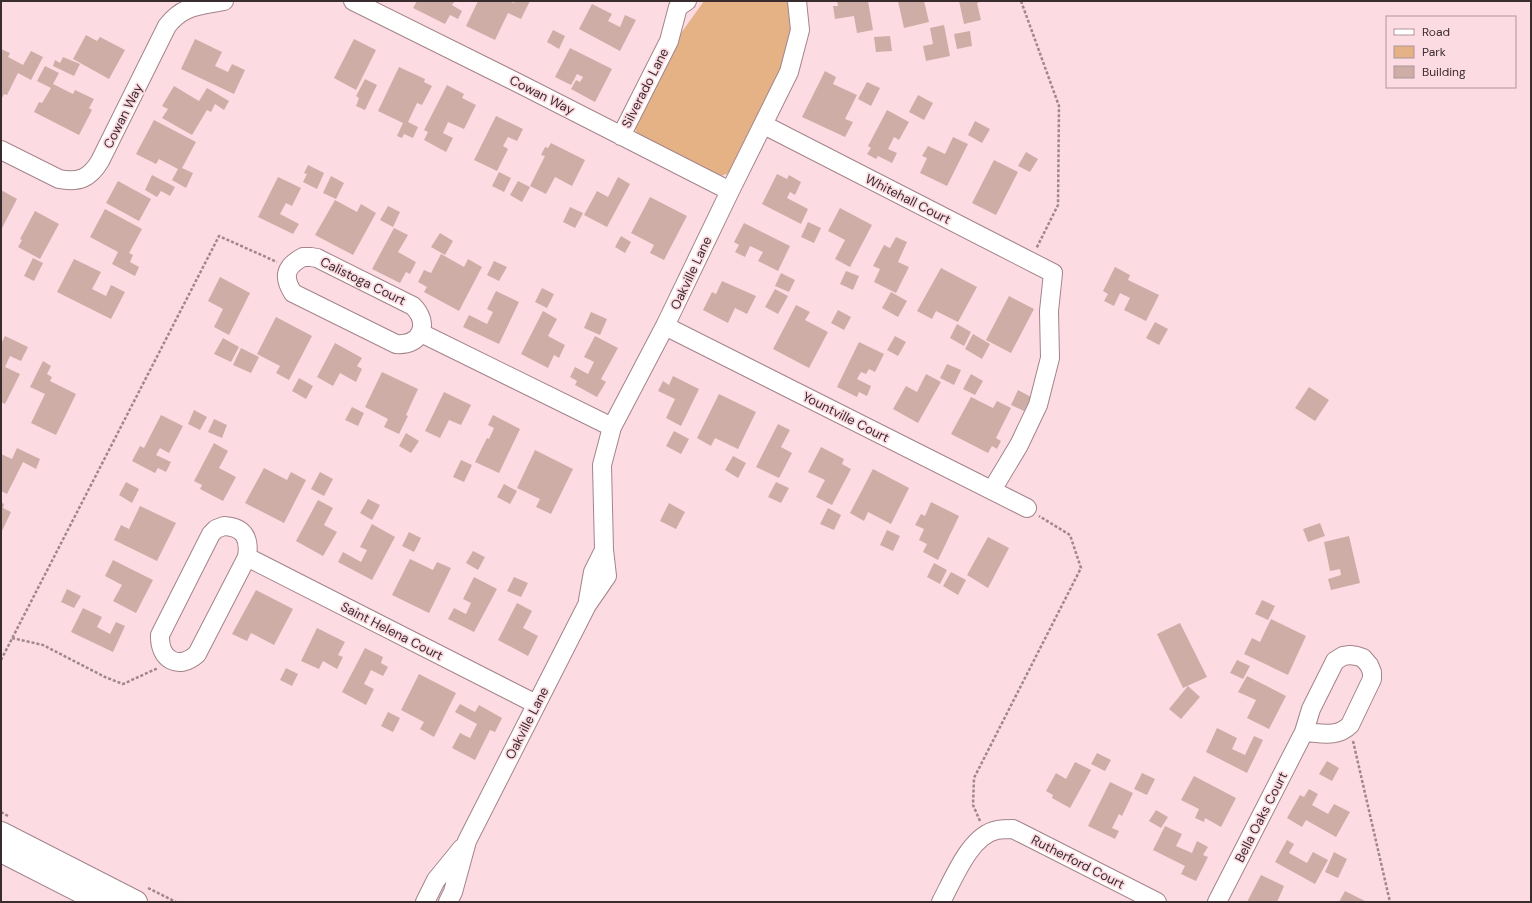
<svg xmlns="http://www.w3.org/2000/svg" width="1532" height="903" viewBox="0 0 1532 903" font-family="'DM Sans',sans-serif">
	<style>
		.green { fill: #e4b285 }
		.building { fill: #ceada6 }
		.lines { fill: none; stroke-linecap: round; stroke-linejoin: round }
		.minor-casing { stroke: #a3848b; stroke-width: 20 }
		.major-casing { stroke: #a3848b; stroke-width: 24 }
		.path { stroke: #9f878c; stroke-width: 2.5; stroke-dasharray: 3 2; stroke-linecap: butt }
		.minor { stroke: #fff; stroke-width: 18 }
		.major { stroke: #fff; stroke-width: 22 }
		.labels { text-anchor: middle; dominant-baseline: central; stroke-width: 3.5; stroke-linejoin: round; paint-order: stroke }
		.street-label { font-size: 13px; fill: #392c2f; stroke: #fddbe2 }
	</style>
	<rect width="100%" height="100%" fill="#fddbe2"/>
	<path class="green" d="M704 1H787C804 52 757 121 734 166L727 174 713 178 644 144 636 131 634 120 674 43Z"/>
	<path class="building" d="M417 1H455L452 5 462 11 458 19 450 15 445 24 413 8Z
		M478 1H509L514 3 515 1H530L521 19 508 13 495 40 466 26Z
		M837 1H868L873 30 857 33 854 16 835 19 833 6H838Z
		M898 1H924L929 22 904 28Z
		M959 1H982L977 3 981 20 964 24Z
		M592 4 612 14 608 21 620 27 625 15 636 20 620 51 579 29Z
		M944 25 950 56 926 61 923 46 933 44 930 28Z
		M553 30 565 36 559 49 547 42Z
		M970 31 972 46 957 49 954 34Z
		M86 35 97 41 100 37 125 50 109 79 73 59Z
		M890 36 892 51 876 52 874 37Z
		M195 39 222 52 215 66 228 72 232 64 245 70 234 94 181 69Z
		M354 39 376 50 356 90 334 78Z
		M570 48 612 69 595 102 571 89 576 80 580 82 583 77 577 74 571 85 555 77Z
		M1 49 10 53 8 57 23 65 31 51 43 57 31 80 18 73 7 95 4 94 1 100Z
		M63 57 80 64 74 76 53 66 55 60 60 63Z
		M45 66 59 73 53 84 73 94 75 90 94 99 89 108 92 110 79 135 34 112 39 102 42 103 51 88 37 81Z
		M399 67 425 79 424 82 432 86 422 105 417 103 408 122 418 127 413 138 404 134 402 138 397 136 403 123 378 111Z
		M825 71 836 77 833 84 857 95 845 119 853 122 845 137 802 117Z
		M365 79 377 85 365 110 356 106 359 98 356 96Z
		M867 82 880 88 871 106 858 99Z
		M447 85 464 94 462 98 476 105 464 129 448 122 443 133 453 138 446 152 424 140 428 132 424 130Z
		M174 86 199 101 207 88 229 101 224 110 215 104 211 112 207 110 192 135 162 118 168 109 162 106Z
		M918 95 933 103 924 120 909 112Z
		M887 110 909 122 899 140 894 137 888 149 897 153 892 163 878 156 876 159 867 154 871 148 868 146Z
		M496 116 523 129 517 141 508 137 503 146 508 149 497 171 474 160Z
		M154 120 196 142 182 168 193 173 186 188 172 180 178 169 159 159 156 164 136 154Z
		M975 121 990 129 982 143 968 135Z
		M953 137 968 144 947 186 920 173 927 158 922 156 928 146 945 154Z
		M551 143 585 160 572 186 555 177 546 194 530 186 545 156 541 155 545 147 548 148Z
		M1026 152 1038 159 1030 172 1018 166Z
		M994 160 1018 172 996 215 972 203Z
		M308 165 324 173 317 189 303 182 307 174 304 173Z
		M499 172 511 178 504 192 492 186Z
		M777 174 787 179 789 175 801 182 795 195 790 192 787 198 808 209 801 224 762 204Z
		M152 175 175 187 170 196 161 191 157 197 145 190Z
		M331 176 344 183 336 199 323 193Z
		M278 177 301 188 292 206 286 203 280 214 299 224 293 234 258 217Z
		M618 177 630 184 607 227 584 215 597 191 608 197Z
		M118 181 151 199 139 221 106 203Z
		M518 181 530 187 522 202 510 195Z
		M1 190 17 199 1 230Z
		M650 197 687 216 664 260 650 253 654 245 631 233Z
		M335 200 357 212 361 204 376 213 353 255 315 235Z
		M388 206 400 212 393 227 380 220Z
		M570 207 583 213 575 228 563 222Z
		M840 208 872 225 850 267 835 259 845 240 828 231Z
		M105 209 142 229 129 253 133 255 130 262 139 267 135 276 112 264 118 252 90 237Z
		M35 211 59 224 40 259 18 247 22 240 20 239Z
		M808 222 821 228 814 243 801 237Z
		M744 223 790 246 778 271 758 261 763 252 750 246 745 257 735 252 739 245 734 242Z
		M394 228 408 235 398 252 416 262 410 274 406 272 400 283 372 269Z
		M440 233 453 241 445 255 431 247Z
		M621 236 631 242 625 253 615 247Z
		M896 237 907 242 898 262 909 267 896 293 874 282 880 269 873 266 884 245 890 248Z
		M441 254 464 267 468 259 482 267 459 311 424 292 427 287 418 282 424 270 431 273Z
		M33 258 43 263 34 281 24 276Z
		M74 259 101 272 92 289 106 296 111 285 125 292 111 319 57 292Z
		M494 261 507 267 499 281 487 275Z
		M1115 267 1130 275 1128 280 1159 295 1146 321 1124 310 1130 298 1120 293 1114 306 1104 301 1108 294 1103 291Z
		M941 268 977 287 958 322 936 311 932 319 917 311Z
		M846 271 859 276 853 290 840 284Z
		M781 273 795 280 789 292 775 286Z
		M220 277 250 293 229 335 214 327 223 309 208 301Z
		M722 281 756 296 747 314 735 308 728 323 703 310 712 292 716 294Z
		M542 288 554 294 547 308 535 302Z
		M775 289 788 296 778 314 765 307Z
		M496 291 519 302 499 344 463 327 469 315 487 324 493 312 487 309Z
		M891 292 907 301 898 317 882 308Z
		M1009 296 1034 309 1011 353 986 340Z
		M796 305 810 312 805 320 828 332 809 368 773 349Z
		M838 310 851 317 844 330 831 323Z
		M543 311 557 319 548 336 565 345 559 358 554 355 548 368 521 354Z
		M591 312 607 319 600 335 584 328Z
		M276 317 312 336 289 380 276 373 280 366 257 354Z
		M1155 322 1168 329 1159 345 1146 338Z
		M957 324 971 332 964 346 950 338Z
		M973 334 990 344 982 359 965 349Z
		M5 336 28 347 21 361 10 356 5 367 20 374 5 404 1 402V344Z
		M595 336 618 348 601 379 606 382 597 397 575 385 577 381 570 377 575 367 588 374 594 362 584 357Z
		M895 336 906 342 898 356 887 350Z
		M223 338 239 347 231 362 214 354Z
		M859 342 884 354 875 372 869 369 866 374 861 372 857 379 871 386 867 396 859 392 857 397 837 387Z
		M335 343 362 358 357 366 362 369 356 382 340 373 333 386 317 377Z
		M241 348 259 357 251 373 233 365Z
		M43 361 51 366 47 374 52 377 50 381 76 394 56 435 31 423 45 394 30 387Z
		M947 364 961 370 954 385 940 378Z
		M382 372 418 389 406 415 408 416 399 434 384 427 388 419 365 407Z
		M926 374 941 382 918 423 893 409 906 386 917 392Z
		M971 374 983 381 975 395 963 389Z
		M673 376 699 389 681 426 666 418 675 399 658 391 663 381 669 385Z
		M299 378 313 386 306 399 292 391Z
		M1309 387 1329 400 1315 421 1295 408Z
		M1018 390 1031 397 1024 411 1011 405Z
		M444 392 471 405 461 425 449 420 440 438 425 431Z
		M719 394 756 412 738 449 715 438 711 446 697 438Z
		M971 397 993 408 997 401 1011 408 996 438 1001 441 997 449 992 446 988 453 951 434Z
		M352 407 364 413 358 426 345 420Z
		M194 410 207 417 200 430 188 424Z
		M161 415 183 426 169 453 160 448 156 455 171 462 166 472 158 468 155 473 132 461 140 446 144 448Z
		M493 415 520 429 499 473 475 462 487 438 489 439 494 428 488 425Z
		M214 419 227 425 222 438 208 432Z
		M778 424 790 430 781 447 792 453 779 478 756 467Z
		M674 431 689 439 681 454 666 446Z
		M406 433 419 441 411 453 399 446Z
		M214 443 228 451 219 468 236 477 223 501 200 489 202 485 194 481Z
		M821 447 844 459 842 464 851 469 832 505 816 497 825 480 808 472Z
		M17 448 40 459 36 469 23 462 7 494 1 491V454L12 459Z
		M535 450 573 469 551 514 536 507 540 499 517 488Z
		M733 456 746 463 738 478 725 470Z
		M461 460 472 465 464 482 453 477Z
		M264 468 287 480 291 472 306 480 284 523 245 503Z
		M873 469 909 488 891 524 868 512 864 521 850 513Z
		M320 472 333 479 324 496 311 489Z
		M126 482 139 489 132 503 119 495Z
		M776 482 789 488 781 503 768 497Z
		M504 484 517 491 510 504 497 497Z
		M368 499 380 505 372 520 360 513Z
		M318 500 333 508 324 525 337 532 323 556 296 541Z
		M1 502 4 504 3 508 11 512 1 533Z
		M931 502 959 516 938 560 923 552 927 544 919 540 924 529 915 525 921 514 925 516Z
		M669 503 685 512 676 529 660 521Z
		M140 506 176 523 157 561 114 540 121 525 129 529Z
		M828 508 841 515 834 530 820 524Z
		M1320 523 1325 536 1308 542 1303 529Z
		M372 524 395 537 372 580 338 562 343 552 361 562 367 550 360 547Z
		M887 530 900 536 893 551 880 545Z
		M409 532 421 538 414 552 402 546Z
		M1349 536 1360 583 1331 590 1328 579 1341 575 1340 569 1330 571 1324 542Z
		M988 537 1009 548 988 588 967 575Z
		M473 551 485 557 478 570 466 563Z
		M410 559 433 570 437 562 451 568 429 613 392 595Z
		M113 560 153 580 136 613 113 601 122 585 105 576Z
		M934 563 947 570 940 584 927 577Z
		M951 572 966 580 958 595 943 586Z
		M474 577 497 589 474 632 448 619 454 608 466 614 471 603 463 599Z
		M514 577 528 583 521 597 507 591Z
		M67 589 81 596 74 608 61 602Z
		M256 590 293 609 274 645 251 633 247 641 232 634Z
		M1262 600 1275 606 1268 620 1255 614Z
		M517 603 532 611 523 628 538 636 528 656 498 640Z
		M83 608 102 617 97 627 110 634 116 622 125 626 113 652 71 632Z
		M1271 619 1306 636 1288 675 1244 654 1252 638 1260 642Z
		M1180 623 1207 677 1183 688 1157 634Z
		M317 628 345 642 338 655 343 657 337 669 323 661 319 669 301 661Z
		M365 648 383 657 381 663 388 667 383 676 371 670 364 684 374 689 366 705 342 692Z
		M1237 660 1250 666 1243 679 1230 673Z
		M286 668 298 674 292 686 280 680Z
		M419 674 456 693 434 737 420 729 424 722 401 710Z
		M1247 676 1286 696 1269 729 1247 718 1256 700 1238 692Z
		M1188 686 1200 697 1181 719 1169 709Z
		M460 704 475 712 479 705 502 718 495 732 490 730 475 760 452 748 460 733 470 738 477 724 455 712Z
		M388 712 400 718 393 732 381 726Z
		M1217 728 1237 738 1232 749 1245 755 1254 736 1263 740 1247 773 1206 752Z
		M1097 753 1111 760 1105 771 1091 764Z
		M1327 761 1339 768 1332 781 1319 774Z
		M1075 762 1091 770 1070 808 1052 798 1053 795 1046 791 1056 773 1066 779Z
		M1142 773 1155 779 1147 795 1134 789Z
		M1194 776 1236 798 1221 827 1205 818 1204 822 1195 818 1199 809 1181 800Z
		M1110 782 1133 793 1122 816 1119 814 1112 828 1119 831 1115 839 1088 826Z
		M1309 789 1318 794 1312 805 1328 814 1334 804 1350 812 1336 837 1306 820 1302 827 1287 818 1300 795 1304 797Z
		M1156 810 1168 817 1161 828 1149 821Z
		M1165 826 1182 834 1176 846 1192 853 1197 841 1208 847 1203 855 1208 857 1196 881 1181 874 1185 866 1153 850Z
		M1287 840 1294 844 1289 853 1307 863 1313 852 1328 860 1315 884 1275 862Z
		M1334 852 1347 859 1338 878 1325 872Z
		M1261 875 1284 886 1277 902H1247Z
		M1345 891 1367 902H1339Z"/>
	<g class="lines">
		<defs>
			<path id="minor" d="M353 1 522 85 730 191
				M764 125 1053 273 1049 311 1050 358 1038 405 1019 445 992 490
				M621 136 669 41 678 7 687 1
				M1 150 59 179C79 183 90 178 100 161L167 26C183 5 199 6 224 1
				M303 257H311L317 258 413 306C430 323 422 346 396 344L293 293C282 276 286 266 303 257Z
				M665 326 1027 508
				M421 333 612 427
				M224 526C244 527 250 538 247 557L197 654C178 671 159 659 160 635L211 534 216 529Z
				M247 557 536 704
				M588 600 593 572 604 550
				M425 902 436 880 462 848
				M448 902 453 892 467 841 587 605 607 576 604 550 602 465 612 427 665 326 730 191 789 72 800 30 797 1
				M941 902C953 880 970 835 997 830 1002 829 1008 829 1013 829L1157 902
				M1217 902 1304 732 1311 709 1335 661 1343 656 1350 655 1357 656 1363 658 1369 665 1372 672V679L1350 725C1337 738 1321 733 1304 732"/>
			<path id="major" d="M1 833 136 902
				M1 851 101 902"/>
		</defs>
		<use href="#minor" class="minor-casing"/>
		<use href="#major" class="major-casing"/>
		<path class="path" d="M1021 1 1059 106 1058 205 1036 249
			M12 638 43 645 105 677 123 684 158 668
			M1 660 219 236 277 262
			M1353 741 1390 902
			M1 812 8 816
			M980 821 973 805 974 778 1081 568 1070 535 1039 516
			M148 888 176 902"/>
		<use href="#minor" class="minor"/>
		<use href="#major" class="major"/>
	</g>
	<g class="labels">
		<g class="street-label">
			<text transform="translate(645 88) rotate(-63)">Silverado Lane</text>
			<text transform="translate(542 95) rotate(27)">Cowan Way</text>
			<text transform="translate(123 116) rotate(-63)">Cowan Way</text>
			<text transform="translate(908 199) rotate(27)">Whitehall Court</text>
			<text transform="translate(691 273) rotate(-65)">Oakville Lane</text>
			<text transform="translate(363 281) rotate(26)">Calistoga Court</text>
			<text transform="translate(846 417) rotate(27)">Yountville Court</text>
			<text transform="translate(392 631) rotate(27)">Saint Helena Court</text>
			<text transform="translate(527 723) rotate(-63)">Oakville Lane</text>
			<text transform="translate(1261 817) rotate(-63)">Bella Oaks Court</text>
			<text transform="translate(1078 862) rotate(27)">Rutherford Court</text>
		</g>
	</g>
	<rect width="1532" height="903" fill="none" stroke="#392c2f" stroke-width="4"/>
	<rect x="1386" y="16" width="130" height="72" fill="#fddbe2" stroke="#af959a"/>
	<rect x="1394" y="29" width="20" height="6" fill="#ffffff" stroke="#af959a"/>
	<text x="1422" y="36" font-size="12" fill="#392c2f">Road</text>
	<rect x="1394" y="46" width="20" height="12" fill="#e4b285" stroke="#af959a"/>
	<text x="1422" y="56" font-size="12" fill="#392c2f">Park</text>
	<rect x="1394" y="66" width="20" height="12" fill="#ceada6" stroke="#af959a"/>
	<text x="1422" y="76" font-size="12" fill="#392c2f">Building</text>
</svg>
